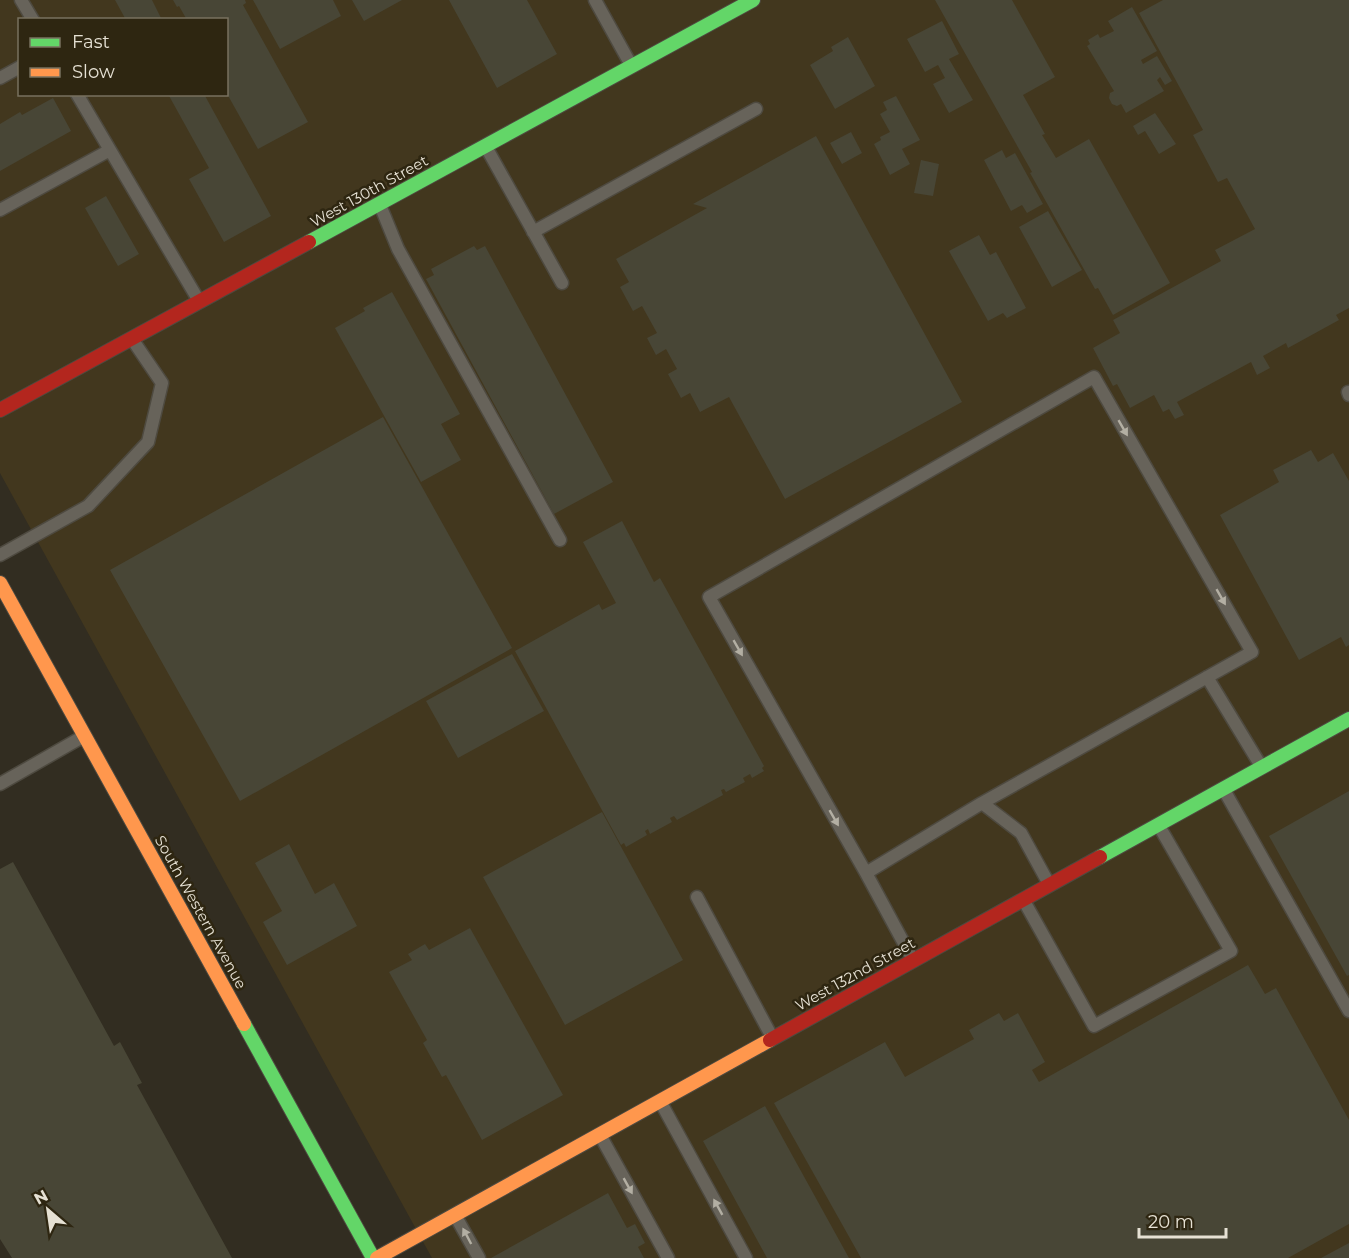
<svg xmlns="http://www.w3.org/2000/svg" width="1349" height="1258" viewBox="0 0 1349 1258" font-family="Montserrat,sans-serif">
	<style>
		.built { fill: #42371e; fill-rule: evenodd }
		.building { fill: #484636 }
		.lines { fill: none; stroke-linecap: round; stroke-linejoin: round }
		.lane-casing { stroke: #4e4a40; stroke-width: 15 }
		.fast-casing { stroke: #4e4a40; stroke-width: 16 }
		.slow-casing { stroke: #4e4a40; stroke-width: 16 }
		.jam-casing { stroke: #4e4a40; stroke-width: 16 }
		.lane { stroke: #67635a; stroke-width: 12 }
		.fast { stroke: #63d668; stroke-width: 14 }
		.slow { stroke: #ff974d; stroke-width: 14 }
		.jam { stroke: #b3261e; stroke-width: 14 }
		.oneway { fill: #b3afa3 }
		.labels { text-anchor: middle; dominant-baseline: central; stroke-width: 5; stroke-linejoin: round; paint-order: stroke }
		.street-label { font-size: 15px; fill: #e6e1d4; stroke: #2e2611 }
	</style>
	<rect width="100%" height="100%" fill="#322d21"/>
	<path class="built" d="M0 0H1349V1258H432L0 473ZM20 20H226V94H20Z"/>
	<path class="building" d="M115 0H152L162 20H126Z
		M173 0H245L246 3 243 5 308 122 258 149 226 92V20H187L179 6 177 7Z
		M253 0H333L341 16 280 49Z
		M352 0H402L364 21Z
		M449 0H527L557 54 497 88Z
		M935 0H1012L1055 77 1023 95 1045 134 1042 135 1056 158 1089 139 1170 283 1113 315 1098 288 1095 289 1030 173 1032 172Z
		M1163 0H1349V308L1336 315 1339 320 1288 348 1286 343 1263 356 1270 368 1257 375 1251 362 1177 402 1184 415 1175 419 1169 409 1163 412 1154 395 1130 408 1117 384 1113 386 1093 348 1120 333 1113 320 1221 261 1215 250 1255 229 1227 178 1218 182 1193 135 1203 130 1139 13Z
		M1132 7 1157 51 1141 60 1143 64 1157 56 1172 81 1165 85 1160 77 1157 80 1164 91 1126 113 1121 104 1117 106 1112 104 1109 98 1110 93 1114 91 1087 46 1090 44 1088 40 1098 34 1100 38 1114 31 1108 21Z
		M942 21 959 54 949 59 973 100 949 113 933 84 945 78 938 65 925 72 907 39Z
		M848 37 875 86 835 109 810 65 833 51 831 47Z
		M168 94H204L271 216 224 242 189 179 209 168Z
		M896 96 920 140 902 149 910 164 890 175 874 144 881 140 880 137 890 132 880 114 887 110 883 102Z
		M53 98 71 131 0 171V124L20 112 22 115Z
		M1155 113 1176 144 1159 154 1145 131 1138 135 1133 126Z
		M851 132 862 153 842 164 830 143Z
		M816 136 962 402 785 499 729 397 700 412 690 393 681 398 668 374 677 369 666 349 656 355 647 338 657 333 642 306 633 311 620 287 629 282 616 259 707 208 693 204Z
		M1002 150 1006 158 1015 153 1043 204 1027 213 1022 205 1011 211 984 160Z
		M921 160 939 164 933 196 914 193Z
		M106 196 139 254 118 266 85 208Z
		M1048 211 1082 270 1052 287 1019 227Z
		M979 235 990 255 996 252 1026 308 1007 318 1003 313 988 321 949 251Z
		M474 246 477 250 485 246 613 482 554 514 426 279 434 275 431 269Z
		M392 292 460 414 441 424 461 460 421 482 335 328 365 311 363 308Z
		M383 417 512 648 240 801 110 570Z
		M1311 450 1318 462 1333 453 1349 481V645L1346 647 1341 637 1299 660 1220 515 1279 482 1273 470Z
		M622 521 654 582 660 578 764 766 762 768 764 771 752 778 750 774 743 778 745 782 726 792 724 789 721 790 723 795 677 820 674 816 670 818 672 822 650 834 648 829 645 831 647 835 626 847 624 843 621 845 515 651 599 604 602 610 616 603 583 542Z
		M512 654 544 711 458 758 426 701Z
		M1349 791V975L1347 976 1269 836Z
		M602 812 683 960 565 1025 483 877Z
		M289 844 315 894 334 883 357 926 287 965 263 922 282 911 255 863Z
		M13 862 114 1046 120 1042 142 1083 137 1085 232 1258H12L0 1239V869Z
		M470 928 563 1095 482 1140 446 1075 442 1077 423 1043 427 1040 389 972 412 960 408 954 425 944 429 950Z
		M1248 965 1265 994 1276 988 1349 1120V1224L1288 1258H861L774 1103 885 1042 905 1077 974 1039 969 1030 999 1013 1004 1021 1018 1013 1045 1062 1032 1070 1039 1082Z
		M765 1106 849 1258H767L703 1141Z
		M608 1193 627 1228 635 1224 645 1243 638 1247 644 1258H491Z
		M1349 1243V1258H1321Z"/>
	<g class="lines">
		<defs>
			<path id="lane" d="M21 0 33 20
				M595 0 631 65
				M0 78 20 67
				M77 94 199 301
				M486 147 562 283
				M380 205 398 249 560 540
				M0 210 110 150
				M533 232 756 109
				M1348 392 1349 395
				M0 555 88 506 148 442 162 383 132 339
				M1207 677 1261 766
				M0 784 84 736
				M1224 790 1349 1011
				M982 803 1021 833 1049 884
				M866 873 982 803 1252 652 1094 377 709 597 866 873 913 960
				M697 897 772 1037
				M1024 901 1094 1026 1231 951 1159 826
				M660 1101 746 1258
				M600 1135 668 1258
				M456 1217 479 1258"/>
			<path id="fast" d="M309 242 753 0
				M1100 857 1349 719
				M244 1024 373 1258"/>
			<path id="slow" d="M0 583 244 1024
				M377 1258 770 1040"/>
			<path id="jam" d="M0 410 309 242
				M770 1040 1100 857"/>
		</defs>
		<use href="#lane" class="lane-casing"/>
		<use href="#fast" class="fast-casing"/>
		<use href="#slow" class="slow-casing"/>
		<use href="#jam" class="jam-casing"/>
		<use href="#lane" class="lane"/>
		<use href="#fast" class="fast"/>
		<use href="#slow" class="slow"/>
		<use href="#jam" class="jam"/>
	</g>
	<defs><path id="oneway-solid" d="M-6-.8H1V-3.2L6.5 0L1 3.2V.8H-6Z" transform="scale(1.5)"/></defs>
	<g class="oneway">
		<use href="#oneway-solid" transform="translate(1123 428) rotate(60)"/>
		<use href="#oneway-solid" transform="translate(1221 597) rotate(60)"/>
		<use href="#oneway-solid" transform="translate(738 648) rotate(60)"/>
		<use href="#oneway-solid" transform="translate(834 818) rotate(60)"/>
		<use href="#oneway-solid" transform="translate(628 1186) rotate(61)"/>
		<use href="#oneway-solid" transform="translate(718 1207) rotate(-119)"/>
		<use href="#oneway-solid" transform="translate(467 1236) rotate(-118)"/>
	</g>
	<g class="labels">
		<g class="street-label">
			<text transform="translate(369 191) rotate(-29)">West 130th Street</text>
			<text transform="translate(201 912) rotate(61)">South Western Avenue</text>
			<text transform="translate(855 974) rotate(-29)">West 132nd Street</text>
		</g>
	</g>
	<rect x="18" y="18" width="210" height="78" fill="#2e2611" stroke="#78715f" stroke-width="1.5"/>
	<rect x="30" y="38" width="30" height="9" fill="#63d668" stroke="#78715f" stroke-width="1.5"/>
	<text x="72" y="48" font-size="18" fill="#e6e1d4">Fast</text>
	<rect x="30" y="68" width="30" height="9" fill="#ff974d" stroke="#78715f" stroke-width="1.5"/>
	<text x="72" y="78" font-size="18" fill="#e6e1d4">Slow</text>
	<g transform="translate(48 1210) rotate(331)" stroke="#2e2611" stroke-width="4.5" paint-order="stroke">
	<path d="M0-4.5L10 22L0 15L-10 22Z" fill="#e6e1d4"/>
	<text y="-9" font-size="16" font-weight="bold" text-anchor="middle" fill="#e6e1d4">N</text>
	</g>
	<path d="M1139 1228v9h87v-9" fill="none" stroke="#e6e1d4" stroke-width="3"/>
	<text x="1148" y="1228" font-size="18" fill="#e6e1d4" stroke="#2e2611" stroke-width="4.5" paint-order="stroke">20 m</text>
</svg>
